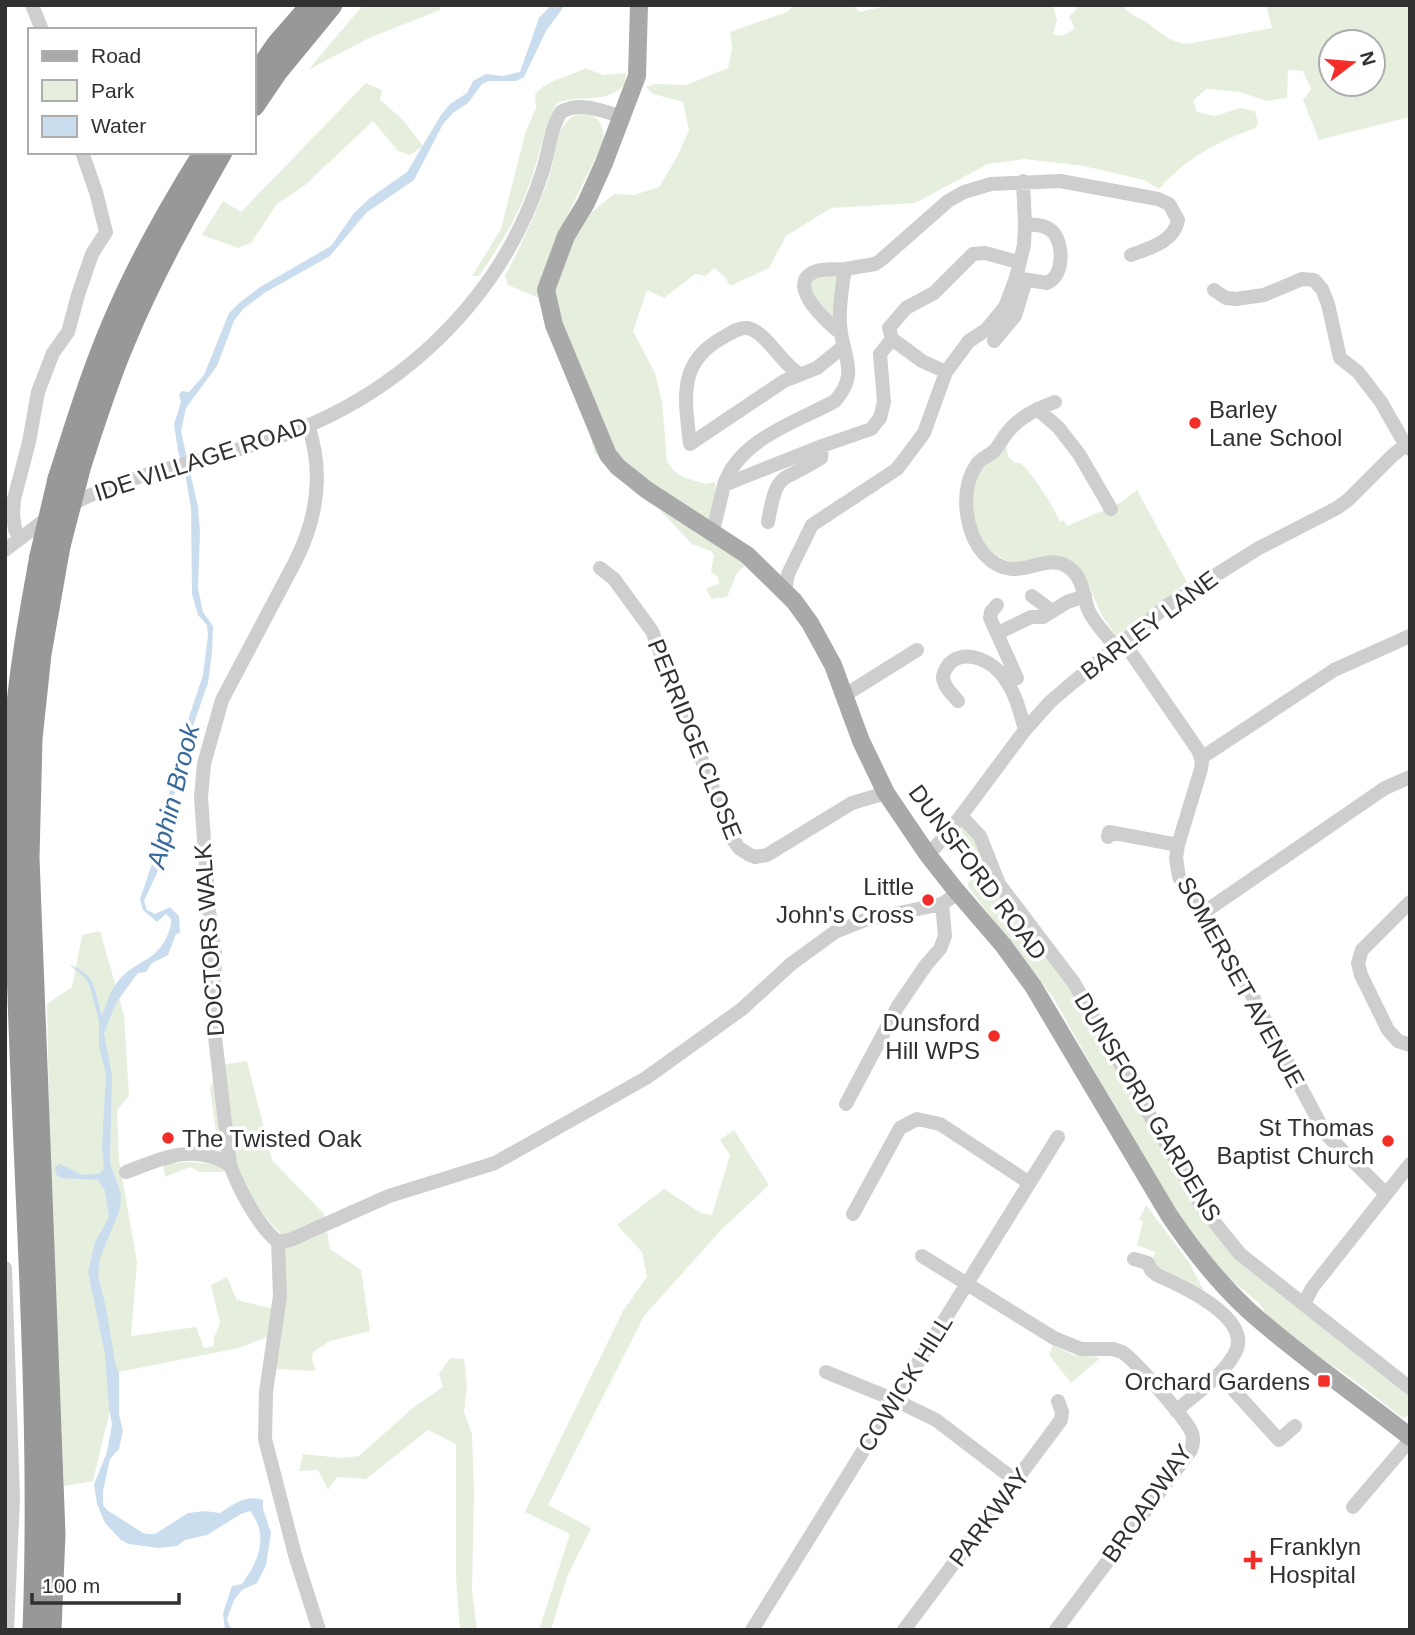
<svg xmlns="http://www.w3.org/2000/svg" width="1415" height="1635" viewBox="0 0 1415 1635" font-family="Helvetica,sans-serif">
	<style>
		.green { fill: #e6efde; fill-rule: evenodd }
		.water { fill: #caddef }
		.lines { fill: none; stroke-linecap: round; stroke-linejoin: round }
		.minor { stroke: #cecece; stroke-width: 14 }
		.major { stroke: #a9a9a9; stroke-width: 18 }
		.highway { stroke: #989898; stroke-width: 21 }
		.highway-bridge { stroke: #989898; stroke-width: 21 }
		.poi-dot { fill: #f32e29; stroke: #fff; stroke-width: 2.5 }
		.labels { text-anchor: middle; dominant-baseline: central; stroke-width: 7; stroke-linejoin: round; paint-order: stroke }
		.poi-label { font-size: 24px; fill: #313131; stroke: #fff; text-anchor: end }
		.street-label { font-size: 24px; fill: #313131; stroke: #fff }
		.water-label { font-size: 26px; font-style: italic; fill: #376a9b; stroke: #fff }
	</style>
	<rect width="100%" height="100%" fill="#fff"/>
	<path class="green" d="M363 5H441L440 10 369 38 308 70Z
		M794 5H853L859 12 890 5H1053L1057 20 1053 34 1062 36 1075 29 1069 17 1077 9V5H1123C1128 15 1137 16 1146 22 1160 32 1169 42 1187 44L1272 28 1266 5H1410V117L1319 140 1303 100 1311 89 1303 71 1288 70 1287 98 1267 101 1240 92 1206 89 1193 101 1197 112 1215 116 1240 108 1255 111 1258 123 1256 128C1220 140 1183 160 1159 189L1144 180 1084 166 1025 159 988 164 915 203 831 208 786 236 769 268 730 286 725 277 714 268 706 276 695 274 664 298 647 290 633 331 655 373 662 402 667 461 674 471 685 478 706 484 715 482 716 497 708 520 748 562 737 573 727 597 711 599 706 588 719 584 718 577 711 572 714 555 711 551 692 544 660 510 635 493 603 458 595 454 553 298H539L508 285 505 276C522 244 537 211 549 177 554 162 555 144 561 130 574 103 608 111 603 143L566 218 583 219 614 194 634 195 659 187 677 157 689 130 683 102 653 94 646 87 655 84 686 85 728 68 732 48 730 32 787 12ZM1331 42H1373V84H1331Z
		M585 68 603 75 626 73 625 84C607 105 581 94 557 103 542 129 540 158 529 185 517 218 499 247 479 276H472L501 229 525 134 536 108 535 95C548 78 566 79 585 68Z
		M366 83 382 90 380 100 403 120 423 146 410 155 398 151 373 121 305 185 277 204 251 243 238 248 202 235 223 201 241 212Z
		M839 272 837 321 810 296 811 277Z
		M1004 447 1007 449 1008 457 1015 463H1021C1037 481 1050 500 1060 522L1064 520 1067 526 1120 503 1137 490 1187 582 1117 637 1102 616 1083 573 1078 568 1019 566 1003 559 980 543 973 531V492L980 469Z
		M967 826 1063 974 1211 1226 1410 1397V1415L1403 1418 1355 1381 1284 1332 1271 1321 1259 1303 1216 1267 1183 1227 1133 1146 1101 1083 1053 997 968 887V883L974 876 976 855 974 848 958 834 962 827Z
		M100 931 124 1015 129 1096 117 1110 119 1160 137 1262 131 1336 196 1327 204 1348 214 1346V1338L220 1323 211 1285 227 1277 237 1300 274 1309 283 1236C264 1217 251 1197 238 1172H200L190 1167 165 1177 163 1164 190 1162 215 1164 217 1141 210 1088 213 1082 212 1066 247 1061 272 1160 324 1214 330 1249 361 1270 370 1331 330 1341 313 1352 312 1360 316 1371 274 1369 267 1337 239 1348 119 1372 93 1481 64 1486 51 1215 47 1004 72 987 82 935Z
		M734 1130 769 1185 721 1230 644 1316 548 1505 591 1528 567 1577 551 1630H539L570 1534 525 1512 623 1311 647 1277 642 1252 617 1225 664 1189 701 1213 712 1215 730 1155 720 1140Z
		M1146 1205 1189 1262 1204 1291 1158 1269 1153 1259 1155 1252 1137 1245 1143 1222 1139 1219Z
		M1053 1345 1073 1355 1099 1357V1359L1071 1383 1049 1355Z
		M450 1358 464 1359 467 1385 464 1412 472 1434 474 1491 472 1591 477 1630H460L456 1577V1444L428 1430 366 1479 337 1477 328 1490 318 1470 299 1471 303 1454 341 1458 359 1456 414 1407 443 1387 439 1374Z"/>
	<path class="water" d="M551 5H565L546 31 524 77 516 81H489L482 84 468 103 453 113 443 124 414 180 366 213 330 256 266 292 243 309 234 321 217 366 186 408 181 431 198 507 200 532 198 588 203 612 213 626 212 653 208 683 181 760 177 786 169 813 165 842 166 853 144 901 147 910 155 914 170 907 179 916 180 933 176 934 168 955 152 963 146 972 138 973 116 1003 104 1033 112 1075 110 1163 121 1194 120 1209 100 1258 98 1275 106 1308 116 1367 119 1372V1415L123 1430 119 1449 110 1459 103 1491V1505L107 1510 143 1533 148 1534H155L188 1513 205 1511 220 1513C233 1504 247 1494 263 1500V1509L271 1533 266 1565 257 1583 242 1590 234 1600 227 1619 230 1627 235 1630H225L223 1613 232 1586C236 1585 240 1585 243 1583 244 1582 245 1580 246 1578 260 1557 268 1534 250 1511L241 1514 207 1535 185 1540 177 1546 158 1548 129 1544 121 1540 105 1523 97 1504 94 1484 107 1452 112 1424 109 1408 105 1354 88 1272 95 1242 109 1217 105 1191 98 1180 60 1178 56 1174 55 1167 60 1164 83 1175 99 1174 104 1169 102 1147 106 1074 99 1047V1021L90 987 85 978 69 964C99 977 93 989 102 1015 106 1005 109 993 116 984 135 957 160 965 171 925V919L166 914 157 922 143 910 140 899 153 861 158 855 161 812 170 791 178 750 203 675 208 635 207 625 198 615 192 594 191 508 185 473 178 451 174 424 181 402 179 394 182 391 189 392 204 375 229 313 238 304 260 287 331 246 354 213 370 198 407 172 441 115 450 104 467 93 473 81 486 74 502 76 520 72 539 18Z"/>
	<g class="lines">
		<path class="minor" d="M32 5 42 30
			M1016 278 1047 283C1064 276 1064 245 1053 232 1045 224 1035 225 1025 224
			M1214 290 1226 298 1236 299 1264 295 1302 279 1314 280 1322 289 1328 304 1340 358 1358 372 1381 402 1405 444 1410 449
			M841 333C828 324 787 286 812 273 820 268 835 270 845 269
			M892 339 889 328 906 308 934 293 973 254 985 253 1018 262
			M892 339 922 361 946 372
			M994 341 1015 316 1026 280
			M800 374C782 365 766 331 747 328 739 327 729 334 722 338 677 363 685 399 690 444L784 381 817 368 844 346
			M1055 402C1036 409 1019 417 1006 434 1002 439 999 446 994 451 989 456 981 458 977 464 959 490 965 532 984 554 1018 591 1045 545 1072 570 1083 580 1083 595 1088 609 1093 622 1107 636 1116 647
			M1037 409 1058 427 1079 454 1111 509
			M308 425C324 472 317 519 295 562L222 700 204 764 201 797 209 911 215 953 213 1020 230 1165C239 1189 258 1226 278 1242L290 1240 389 1196 495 1163 646 1078 742 1009 791 964 835 932 865 920 942 904 958 893
			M724 485C739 439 797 422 835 401 861 372 841 355 840 323 839 305 842 286 845 269L875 264 881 260 948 201 964 192 991 184 1060 181 1158 199 1169 204 1178 220C1174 242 1150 248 1131 255
			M68 506C136 470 212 461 284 435 368 405 440 350 491 277 513 245 530 210 542 173 549 153 550 129 561 112 581 101 602 111 623 117
			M768 522C777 468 781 484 821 458L822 446
			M713 531 724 485 822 446 871 429 880 418 884 402 880 354 892 339
			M19 537 15 529 13 515 14 499 29 442 38 392 53 353 68 332 78 295 92 254 106 232 96 192 82 152
			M5 550 50 516
			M600 568 614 579 652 631 732 838 739 848 750 855 755 857 767 855 852 803 886 793
			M785 591 788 574 812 525 897 469 924 433 946 372 969 341 986 330 1005 307 1016 278 1024 245 1025 224 1023 181
			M1032 596 1052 611
			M997 605 991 612 990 618 1017 678
			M998 633 1031 617H1043L1067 602 1085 596
			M1123 641 1198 750 1202 761 1201 769 1178 845 1176 858 1179 877 1238 969 1325 1133 1386 1194
			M845 695 917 650
			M958 701C953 695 944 687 943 678 943 673 946 668 949 664 966 647 994 662 1005 679 1016 694 1020 712 1025 730
			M1201 758 1334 670 1410 636
			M961 816 980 836 999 884 1074 983 1203 1208 1240 1254 1410 1388
			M1108 837 1109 832 1178 845
			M928 855 949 832 1025 730 1050 702 1071 684 1168 605 1259 548 1337 508 1348 500 1392 456 1410 441
			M1410 902 1362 950 1358 963 1361 975 1388 1030 1398 1041 1410 1045
			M1203 913 1385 788 1410 777
			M846 1104 898 1006 926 965 940 949 945 936 942 904
			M126 1172C162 1159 193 1142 230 1165
			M853 1214 900 1128 917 1119 940 1124 1028 1182
			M278 1242 280 1296 266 1392 265 1439 295 1555 319 1630
			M922 1256 1054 1338 1081 1349H1113L1122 1352C1135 1360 1187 1420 1192 1433 1194 1440 1193 1444 1191 1450L1056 1630
			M1134 1259 1148 1263 1151 1270 1157 1275C1180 1285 1254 1318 1235 1353 1222 1377 1195 1394 1176 1411
			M5 1268 13 1498 7 1630
			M1304 1304 1312 1288 1410 1164
			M826 1372 895 1400 936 1420 1016 1481
			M1219 1374 1279 1440 1295 1426
			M1353 1507 1410 1440
			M752 1630 1058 1137
			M904 1630 1061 1420 1062 1412 1058 1401"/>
		<path class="major" d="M639 5 637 76 604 163 586 203 566 236 546 290 554 325 608 455 618 467 647 490 747 555 794 601 810 623 833 665 861 741 886 793 928 855 954 888 1003 945 1033 986 1169 1215C1192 1249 1219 1283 1248 1310 1299 1356 1356 1394 1410 1437"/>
		<path class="highway" d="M254 77 277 44 311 5
			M254 106 277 72 332 5
			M81 465C95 423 108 380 126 339 153 274 188 212 222 152
			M58 479C75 426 91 373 113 322 138 263 170 206 204 152
			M33 1630C41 1419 25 1208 18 997 15 911 9 824 14 738 18 677 29 616 40 556
			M51 1630 55 1534 29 858 32 739 41 654 60 546"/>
		<path class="highway-bridge" d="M60 546 81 465
			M40 556 58 479"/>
	</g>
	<g class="poi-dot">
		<circle cx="1195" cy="423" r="7"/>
		<circle cx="928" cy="900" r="7"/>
		<circle cx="994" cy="1036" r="7"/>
		<circle cx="168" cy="1138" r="7"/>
		<circle cx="1388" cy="1141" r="7"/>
		<rect x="1317" y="1374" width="14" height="14" rx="3.5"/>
		<path d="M1249.5 1549.5h7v7h7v7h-7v7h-7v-7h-7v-7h7z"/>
	</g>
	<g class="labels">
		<g class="poi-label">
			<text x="1209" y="409" text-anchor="start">Barley<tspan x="1209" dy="28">Lane School</tspan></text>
			<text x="914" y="886">Little<tspan x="914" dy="28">John's Cross</tspan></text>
			<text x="980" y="1022">Dunsford<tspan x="980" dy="28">Hill WPS</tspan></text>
			<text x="1374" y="1127">St Thomas<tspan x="1374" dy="28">Baptist Church</tspan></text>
			<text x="182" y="1138" text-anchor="start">The Twisted Oak</text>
			<text x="1310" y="1381">Orchard Gardens</text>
			<text x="1269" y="1546" text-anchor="start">Franklyn<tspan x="1269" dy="28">Hospital</tspan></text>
		</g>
		<g class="street-label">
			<text transform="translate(201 459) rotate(-18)">IDE VILLAGE ROAD</text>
			<text transform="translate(1149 625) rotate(-37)">BARLEY LANE</text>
			<text transform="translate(695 739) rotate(68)">PERRIDGE CLOSE</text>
			<text transform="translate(978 872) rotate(53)">DUNSFORD ROAD</text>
			<text transform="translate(209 940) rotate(-94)">DOCTORS WALK</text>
			<text transform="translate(1241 982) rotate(61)">SOMERSET AVENUE</text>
			<text transform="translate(1148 1107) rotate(59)">DUNSFORD GARDENS</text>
			<text transform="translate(905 1383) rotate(-58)">COWICK HILL</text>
			<text transform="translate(1147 1503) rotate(-55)">BROADWAY</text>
			<text transform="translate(989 1517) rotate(-53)">PARKWAY</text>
		</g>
		<g class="water-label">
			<text transform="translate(173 796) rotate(-76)">Alphin Brook</text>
		</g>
	</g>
	<rect width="1415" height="1635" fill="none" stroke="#313131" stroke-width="14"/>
	<rect x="28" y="28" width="228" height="126" fill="#ffffff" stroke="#adadad" stroke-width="2"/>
	<rect x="42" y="51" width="35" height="10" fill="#a9a9a9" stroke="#adadad" stroke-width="2"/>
	<text x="91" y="63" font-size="21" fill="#313131">Road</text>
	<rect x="42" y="80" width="35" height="21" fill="#e6efde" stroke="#adadad" stroke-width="2"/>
	<text x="91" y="98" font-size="21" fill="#313131">Park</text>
	<rect x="42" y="116" width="35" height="21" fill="#caddef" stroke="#adadad" stroke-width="2"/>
	<text x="91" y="133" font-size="21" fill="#313131">Water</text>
	<g transform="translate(1352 63) rotate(74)"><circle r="33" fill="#ffffff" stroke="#adadad" stroke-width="2"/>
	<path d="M0-5L12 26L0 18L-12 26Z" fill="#f32e29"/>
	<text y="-10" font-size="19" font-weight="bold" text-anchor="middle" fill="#313131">N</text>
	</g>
	<path d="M32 1593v10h147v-10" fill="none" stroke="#313131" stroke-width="3.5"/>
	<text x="42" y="1593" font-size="21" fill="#313131" stroke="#ffffff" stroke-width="5" paint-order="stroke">100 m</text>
</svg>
